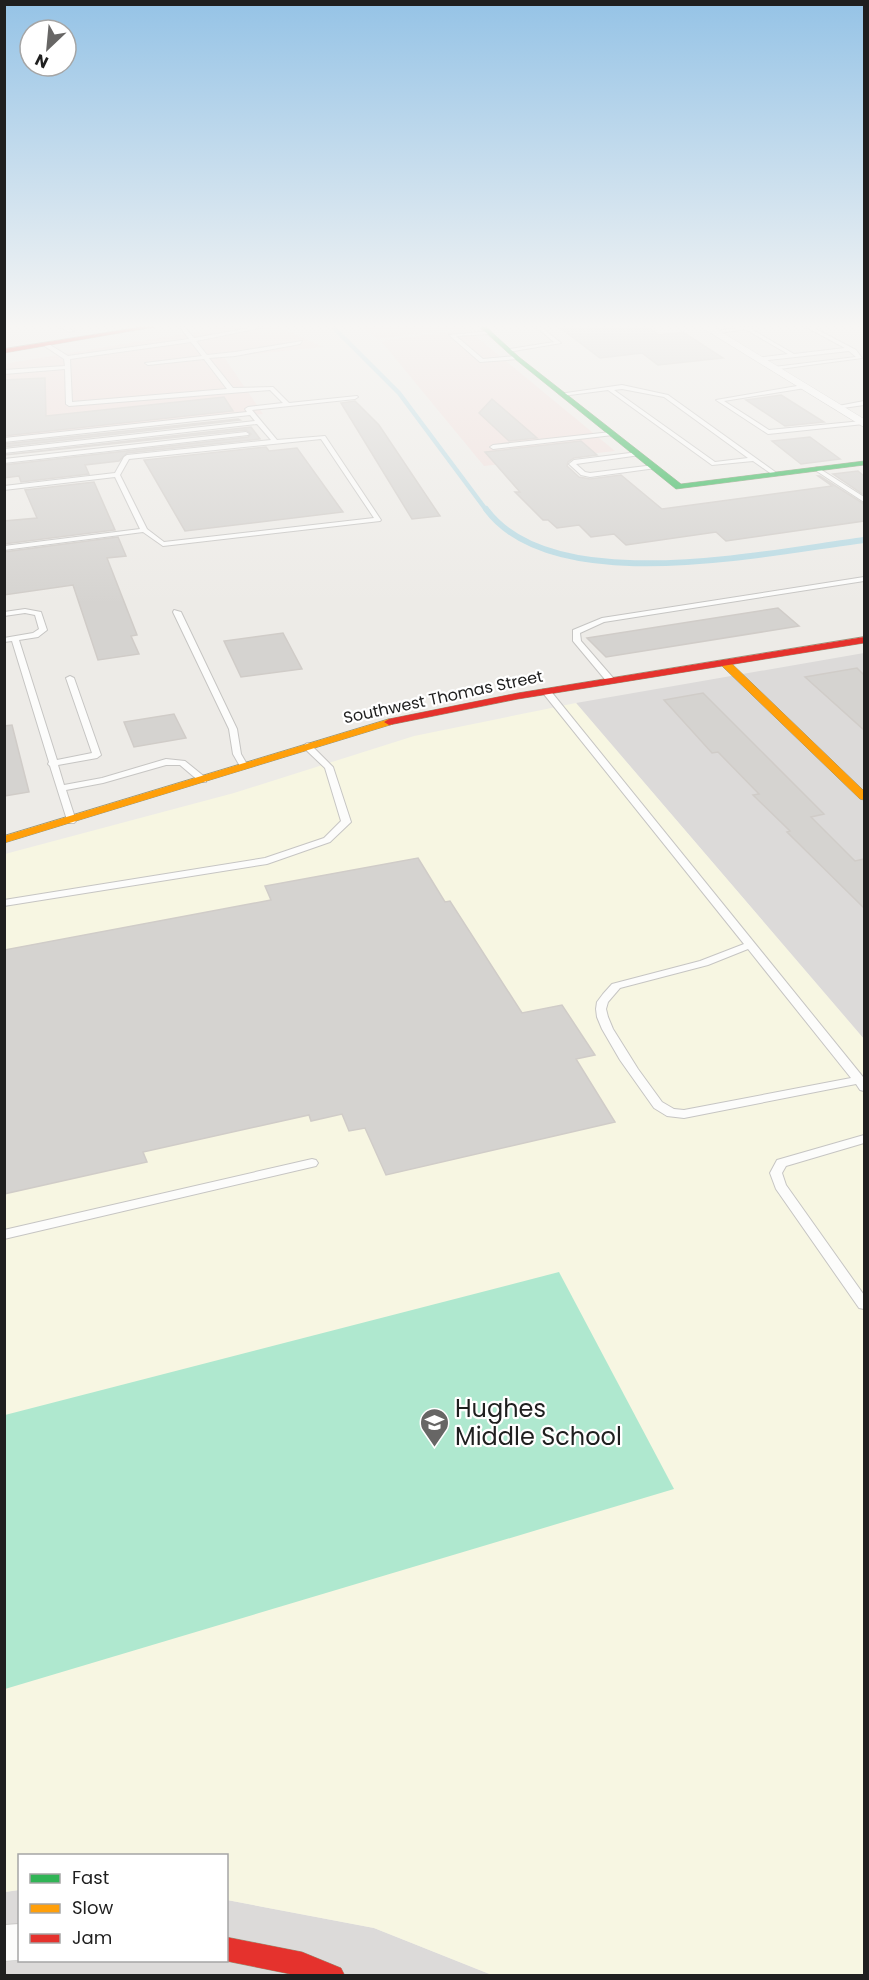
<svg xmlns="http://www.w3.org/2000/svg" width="869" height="1980" viewBox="0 0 869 1980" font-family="Poppins,sans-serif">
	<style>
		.residential { fill: #dcdad9 }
		.commercial { fill: #f0dedb }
		.education { fill: #f7f6e2 }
		.pitch { fill: #afe8cf }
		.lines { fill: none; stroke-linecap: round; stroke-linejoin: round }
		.stream-far1 { stroke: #b8dae3; stroke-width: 4.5 }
		.stream { stroke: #b8dae3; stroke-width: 6 }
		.building { fill: #d5d3d0; stroke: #d0ccc8; stroke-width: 1.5 }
		.lane-casing { stroke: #c6c5c3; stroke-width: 2 }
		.street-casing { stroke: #c6c5c3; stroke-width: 1 }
		.fast-casing { stroke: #96977e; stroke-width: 1 }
		.slow-casing { stroke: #96977e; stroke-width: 1 }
		.jam-casing { stroke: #96977e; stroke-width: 1 }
		.lane { fill: #fcfcfb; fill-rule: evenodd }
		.street { fill: #fcfcfb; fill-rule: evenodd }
		.fast { fill: #30b455; fill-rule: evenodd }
		.slow { fill: #ff9f0a; fill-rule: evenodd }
		.jam { fill: #e5322d; fill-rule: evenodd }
		.labels { text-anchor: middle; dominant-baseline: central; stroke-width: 4.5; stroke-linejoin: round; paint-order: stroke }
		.far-street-label { font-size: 16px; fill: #1f1f1f; stroke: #fff }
		.near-poi-label { font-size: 24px; fill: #1f1f1f; stroke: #fff; text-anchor: start }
	</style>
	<rect width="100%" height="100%" fill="#edebe7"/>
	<path class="residential" d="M864 653V1039L576 703Z
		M19 1890 20 1960H226L227 1900 374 1928 492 1975 5 1976V1892Z"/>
	<path class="commercial" d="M225 327H279L323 347 224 357 263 414 5 439 4 364Z
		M362 327H463L465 328 377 339Z
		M467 329 615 451 484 466 381 341Z"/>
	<path class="education" d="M576 703 864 1039V1975H492L374 1928 227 1900 226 1856H20L19 1890 5 1892V854L234 793 414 736Z"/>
	<path class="pitch" d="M559 1272 674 1489 5 1689V1415Z"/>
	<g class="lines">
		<path class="stream-far1" d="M333 327 399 393 487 511"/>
		<path class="stream" d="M486 509C553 600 768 552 864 540"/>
	</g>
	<path class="building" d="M559 327H648L659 335 683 332 723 358 658 365 642 353 600 358Z
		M45 378 46 416 224 397 233 411 4 436V380Z
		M781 395 824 422 785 426 746 400Z
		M492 399 537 438 509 441 479 413Z
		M355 401 379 425 440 516 412 519 341 403Z
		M238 419 240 420 4 447V444Z
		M251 427 260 439 127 453 119 461 85 465 89 474 21 482 19 476 4 478V465L248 437 251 434 246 430 4 455Z
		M810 437 840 459 801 464 772 441Z
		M581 441 597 455 574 458 568 462 567 466 579 477 590 479 621 475 662 509 832 486 818 476H820L864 504V521L726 541 716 532 626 545 614 534 591 537 579 525 557 528 548 520H543L515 492H520L485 452Z
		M266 447 269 451 297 448 343 512 185 531 144 460Z
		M858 471 864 476V495L833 474Z
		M94 482 115 530 4 544V521L37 518 25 490Z
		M118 537 126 556 107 558 137 635 131 636 139 654 98 660 73 585 4 595V552Z
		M778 608 799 626 606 657 587 638Z
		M283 633 302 669 241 677 224 641Z
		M857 668 864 675V730L805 677Z
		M703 693 824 814 811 817 855 861 864 859V908L787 832 790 831 753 795 759 794 718 752 712 753 664 700Z
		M174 714 186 738 134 747 124 722Z
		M12 725 29 792 4 796V726Z
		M418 858 445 902 450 901 522 1013 562 1005 595 1055 576 1059 615 1122 386 1175 365 1128 349 1131 342 1114 311 1121 309 1115 143 1152 147 1162 4 1194V950L271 900 265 886Z"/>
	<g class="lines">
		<defs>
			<path id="lane" d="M60 327H66L74 331 69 332Z
				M180 327H184L194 338 255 327H264L196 341 207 355 235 352 302 341 300 344 235 356 209 358 233 388 273 387 289 403 357 396 358 397 355 399 252 410 277 440 325 436 381 520 380 521 163 546 143 532 4 550V546L140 529 115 477 4 490V486L115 473 124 457 127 455 271 440 257 424 4 453V449L255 421 250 415 4 442V438L247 412 245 409 248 407 283 403 270 390 69 406 66 404 65 369 4 374V370L65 366 64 359 43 345V343H47L68 356 189 339ZM191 342 202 356 145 363 148 365 204 359 227 389 72 402 70 359ZM321 439 374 518 164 542 147 529 120 475 129 459Z
				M536 327H541L561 343 508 352 510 349 554 342Z
				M743 327H754L751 329 794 354 845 348 806 327H812L856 350 862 358 772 370 774 367 856 357 849 351 759 361 757 358 788 354 745 329 714 334 711 332Z
				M491 331 489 334 456 336 483 359 517 356 519 359 480 362 449 335Z
				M622 385 668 395 778 474 773 475 753 461 712 465 608 390 562 396 559 394ZM622 389 664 397 748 458 715 462 614 390Z
				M803 385 805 386V388L724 401 769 430 862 421 864 424 768 434 716 400Z
				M864 401V405L836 409 833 407Z
				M246 432 249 434 248 435 4 463V459Z
				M611 432 614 434 613 435 493 449 490 447 493 445Z
				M638 452 641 454 640 455 576 464 585 472 590 473 654 465 656 466V468L590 477 581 475 569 464 574 460Z
				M817 467 864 497V502L815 470V468Z
				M864 577V581L604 622 580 633 581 641 614 679V683H608L573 641V630L602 618Z
				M25 609 41 612 47 630 38 637 19 640 57 760 92 753 66 678 70 676 74 678 101 755 97 758 58 765 64 785 102 778 166 759 185 761 206 778V782H200L180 765H166L103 783 66 790 76 821 74 823H68L50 766 48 764 49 762 12 641 4 642V638L33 633 39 629 35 615 25 613 4 616V612Z
				M174 610 181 612 237 729 241 754 248 766 247 768H241L233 754 229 729 173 612Z
				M543 689H549L863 1077 864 1091 860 1090 856 1084 684 1118 667 1116 654 1108 620 1060 602 1029 597 1017 596 1009 597 1002 603 994 612 984 700 961 744 944 543 693ZM748 949 851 1078 684 1110 674 1109 662 1102 638 1069 613 1029 608 1017 606 1009 608 1002 620 988 708 965Z
				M307 743 310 744 333 767 351 822 330 842 267 864 4 906V900L265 858 324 838 341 821 325 768 304 748 303 746Z
				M864 1135V1143L786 1166 782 1173 786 1185 864 1295V1309L859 1308 776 1189 770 1173 777 1160Z
				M312 1159 316 1160 318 1163 316 1166 4 1239V1230Z"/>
			<path id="street" d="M701 327H713L864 419V427Z
				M20 1924V1960L4 1961V1925Z"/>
			<path id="fast" d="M480 327H486L519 357 681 484 864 461V465L676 489 515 359Z"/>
			<path id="slow" d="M725 660 729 661 864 791V800L860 799 721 665V661Z
				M389 719 393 720V724L4 843V836Z"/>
			<path id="jam" d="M141 327H154L4 353V349Z
				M864 637V643L518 699 389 725 384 722 389 719 518 693Z
				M226 1937 302 1952 341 1968 345 1976H300L226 1961Z"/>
		</defs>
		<use href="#lane" class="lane-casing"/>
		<use href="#street" class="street-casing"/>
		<use href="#fast" class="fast-casing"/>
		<use href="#slow" class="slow-casing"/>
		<use href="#jam" class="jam-casing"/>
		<use href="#lane" class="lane"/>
		<use href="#street" class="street"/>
		<use href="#fast" class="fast"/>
		<use href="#slow" class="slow"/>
		<use href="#jam" class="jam"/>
	</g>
	<linearGradient id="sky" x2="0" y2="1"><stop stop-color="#95c3e6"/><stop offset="0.54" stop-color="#f7f6f4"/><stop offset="1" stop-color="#f7f6f4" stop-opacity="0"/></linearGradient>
	<rect width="869" height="604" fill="url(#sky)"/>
	<defs>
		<symbol id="school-pin" viewBox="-11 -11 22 30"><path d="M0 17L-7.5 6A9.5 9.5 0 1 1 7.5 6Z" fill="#676665" stroke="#fff"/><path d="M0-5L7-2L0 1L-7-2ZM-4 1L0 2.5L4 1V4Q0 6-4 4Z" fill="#fff"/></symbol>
	</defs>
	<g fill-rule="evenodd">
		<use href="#school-pin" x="418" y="1406" width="33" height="45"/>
	</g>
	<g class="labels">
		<g class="far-street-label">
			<text transform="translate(443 697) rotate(-12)">Southwest Thomas Street</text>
		</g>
		<g class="near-poi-label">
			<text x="455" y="1408">Hughes<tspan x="455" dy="28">Middle School</tspan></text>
		</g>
	</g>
	<rect width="869" height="1980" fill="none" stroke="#1f1f1f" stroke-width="12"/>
	<rect x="18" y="1854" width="210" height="108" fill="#ffffff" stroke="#a5a5a5" stroke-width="1.5"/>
	<rect x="30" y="1874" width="30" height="9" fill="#30b455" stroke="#a5a5a5" stroke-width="1.5"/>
	<text x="72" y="1884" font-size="18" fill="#1f1f1f">Fast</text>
	<rect x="30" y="1904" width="30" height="9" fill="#ff9f0a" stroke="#a5a5a5" stroke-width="1.5"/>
	<text x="72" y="1914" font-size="18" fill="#1f1f1f">Slow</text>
	<rect x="30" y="1934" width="30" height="9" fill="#e5322d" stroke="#a5a5a5" stroke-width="1.5"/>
	<text x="72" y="1944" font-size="18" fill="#1f1f1f">Jam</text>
	<g transform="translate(48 48) rotate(206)"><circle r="28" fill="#ffffff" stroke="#a5a5a5" stroke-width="1.5"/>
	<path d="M0-4.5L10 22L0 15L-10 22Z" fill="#676665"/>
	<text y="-9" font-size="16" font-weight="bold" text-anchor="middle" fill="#1f1f1f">N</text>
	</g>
</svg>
